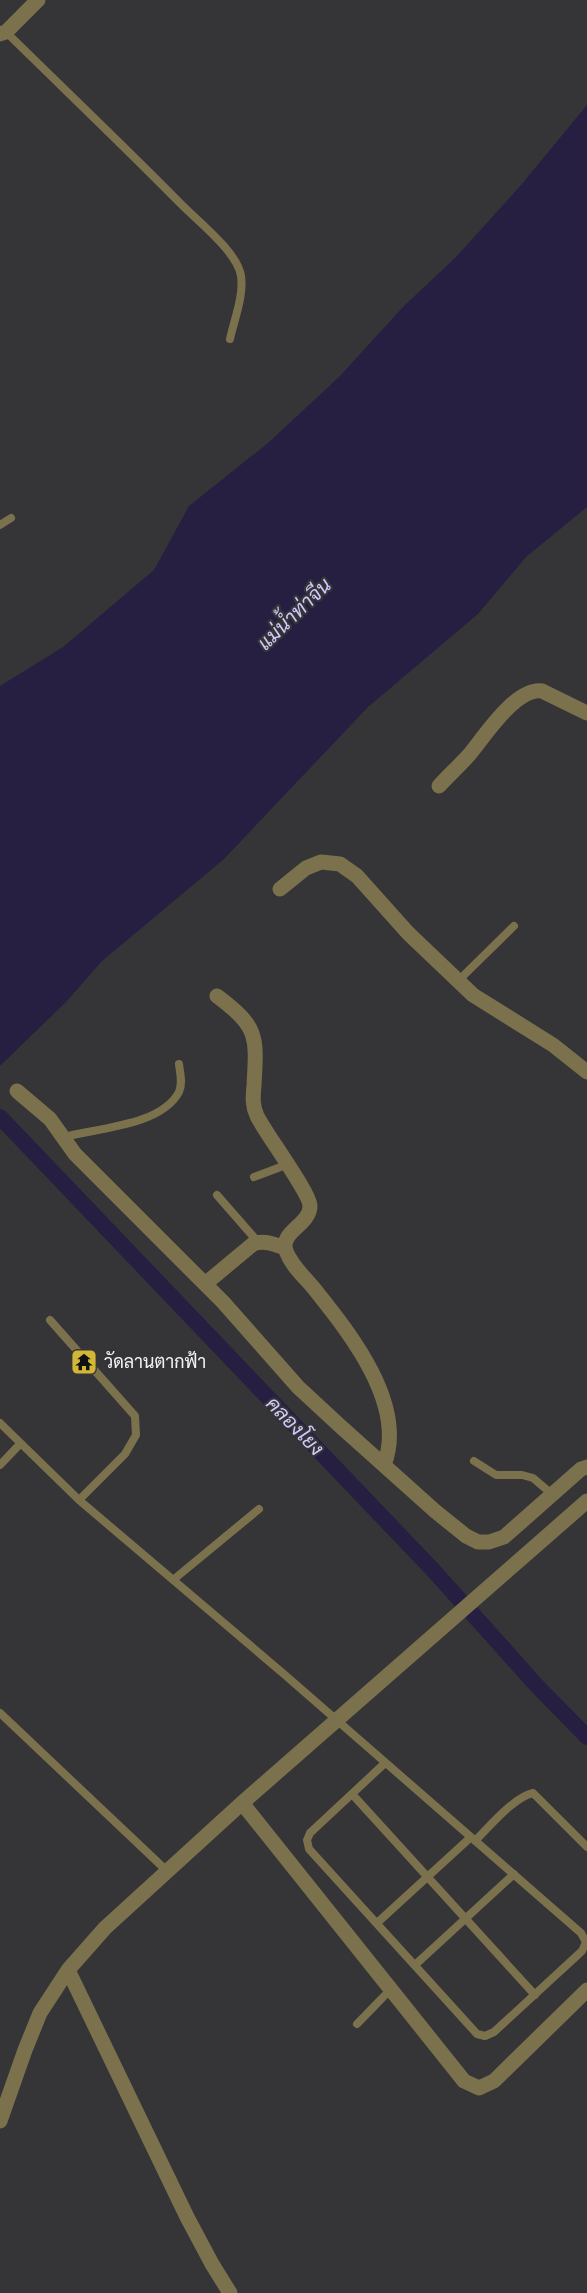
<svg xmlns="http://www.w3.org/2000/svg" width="587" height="2293" viewBox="0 0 587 2293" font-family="'Crimson Pro',Sarabun,serif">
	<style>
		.water { fill: #261f41 }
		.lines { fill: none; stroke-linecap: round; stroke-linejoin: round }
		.canal { stroke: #261f41; stroke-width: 16 }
		.service { stroke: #7b724d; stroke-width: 8 }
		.minor { stroke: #7b724d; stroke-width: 15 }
		.tertiary { stroke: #7b724d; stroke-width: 15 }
		.labels { text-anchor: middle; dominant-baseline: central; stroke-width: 4.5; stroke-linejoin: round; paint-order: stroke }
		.poi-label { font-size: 18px; fill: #f4f4f6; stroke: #353538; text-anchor: start }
		.water-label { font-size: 20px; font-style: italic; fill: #d1c9fe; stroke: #353538 }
	</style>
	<rect width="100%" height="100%" fill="#353538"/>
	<path class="water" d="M587 105V507L526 557 478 614 368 707 224 859 101 962 67 1001 0 1066V686L63 647 154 570 189 506 268 443 339 377 404 306 457 256 521 185Z"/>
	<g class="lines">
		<path class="canal" d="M0 1117 433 1570 538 1687 587 1737"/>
		<path class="service" d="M6 32C65 90 125 147 183 206 199 222 238 253 241 276 244 296 234 320 230 339
			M0 525 11 518
			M458 981 514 926
			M64 1137C97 1128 161 1126 179 1092 183 1083 180 1073 179 1064
			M254 1177 286 1165
			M217 1195 258 1242
			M50 1320 135 1416 136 1435 125 1454 79 1500
			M0 1423 79 1500 285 1675 581 1933 586 1942 582 1951 494 2032 485 2036 477 2034 309 1849 307 1840 310 1833 385 1763
			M474 1461 496 1475H522L533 1478 553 1495
			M0 1465 20 1444
			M173 1580 259 1509
			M0 1713 167 1871
			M352 1794 535 1995
			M475 1841C489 1827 514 1797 533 1793L587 1847
			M377 1923 471 1837
			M415 1965 514 1874
			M357 2024 391 1989"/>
		<path class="minor" d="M0 34 6 32 38 0
			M439 786C449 775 460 765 469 755 484 737 516 687 542 691L587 713
			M280 889 306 868 321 862 340 864 357 876 408 933 473 995 553 1045 587 1072
			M217 996C258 1027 257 1035 254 1085 253 1097 252 1105 257 1116 266 1134 310 1193 310 1206 310 1225 279 1232 286 1251 292 1267 306 1278 316 1291 352 1336 407 1406 384 1465
			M17 1091 50 1119 75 1154 223 1302 298 1387 339 1425 435 1511 466 1536 478 1542H489L504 1537 581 1469 587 1467
			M205 1284 253 1244C264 1240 274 1244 285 1248
			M242 1803 464 2081 479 2088 494 2081 587 1990"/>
		<path class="tertiary" d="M68 1970 187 2217 212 2264 230 2293
			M0 2121 25 2050 40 2013 68 1970 105 1928 242 1803 587 1501"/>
	</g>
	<defs>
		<symbol id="temple-square" viewBox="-11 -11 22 22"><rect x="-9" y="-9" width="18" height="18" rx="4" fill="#d2b736" stroke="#353538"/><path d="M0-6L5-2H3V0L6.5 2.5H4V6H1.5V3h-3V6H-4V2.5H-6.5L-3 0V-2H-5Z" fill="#111"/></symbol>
	</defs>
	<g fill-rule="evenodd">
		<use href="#temple-square" x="69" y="1347" width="30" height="30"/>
	</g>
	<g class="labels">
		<g class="poi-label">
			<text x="104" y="1362">วัดลานตากฟ้า</text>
		</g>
		<g class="water-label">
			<text transform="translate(294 614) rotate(-44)">แม่น้ำท่าจีน</text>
			<text transform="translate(295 1426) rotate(46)">คลองโยง</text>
		</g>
	</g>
</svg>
